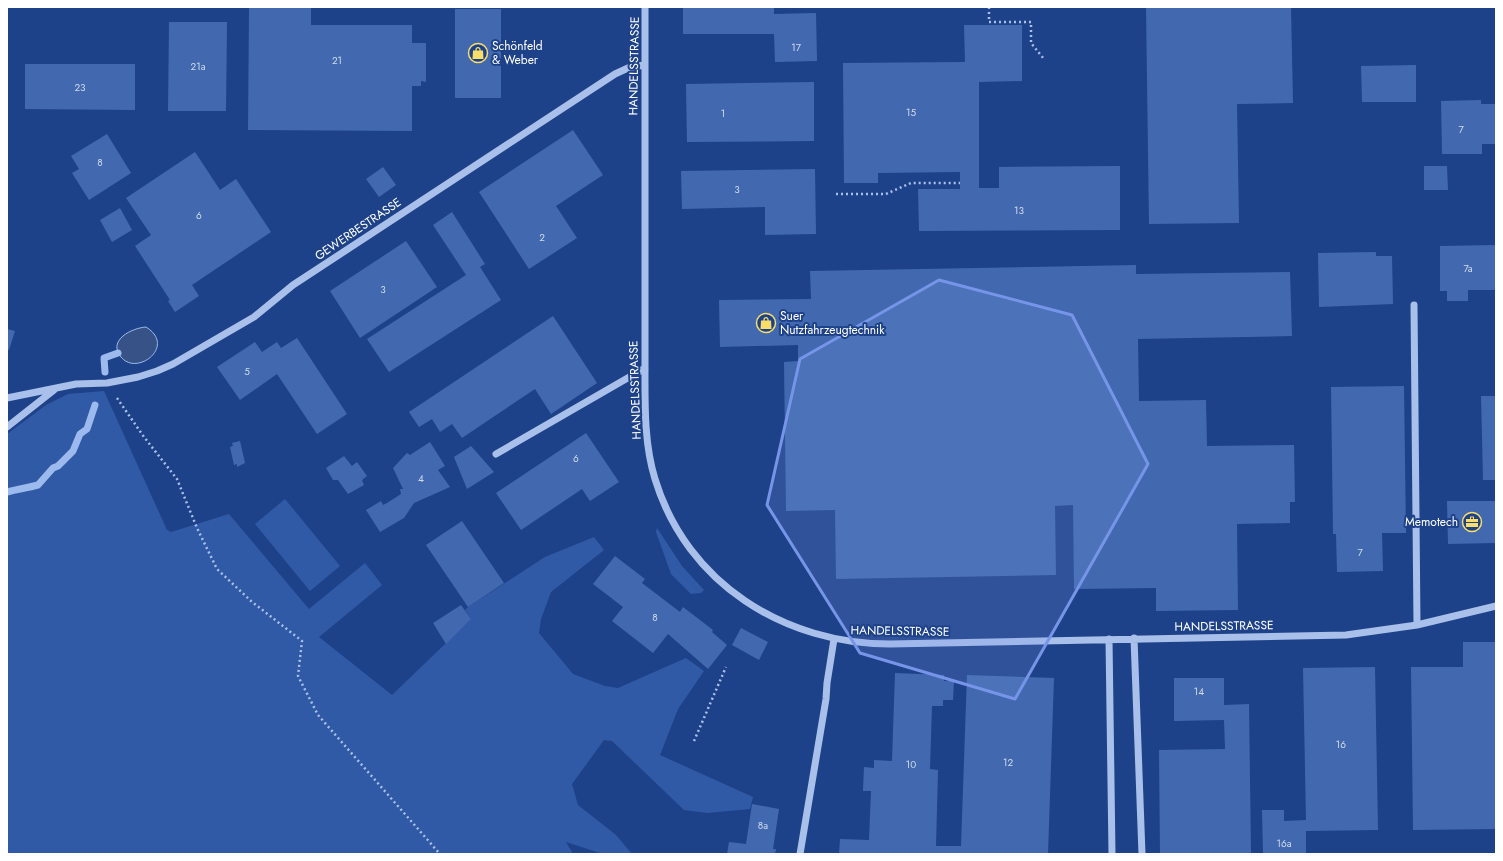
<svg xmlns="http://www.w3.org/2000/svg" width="1503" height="861" viewBox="0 0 1503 861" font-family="Jost,sans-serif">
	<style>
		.green { fill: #315aa6 }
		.water { fill: #375287; stroke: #9cbaed }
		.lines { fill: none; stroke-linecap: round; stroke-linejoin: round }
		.stream { stroke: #9cbaed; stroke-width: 7 }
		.building { fill: #4269b0 }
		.path { stroke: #a9c0eb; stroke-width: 2.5; stroke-dasharray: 2 3; stroke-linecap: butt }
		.minor { stroke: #a9c0eb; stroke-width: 7 }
		.marked { fill: #7795e8; fill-opacity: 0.2; stroke: #7795e8; stroke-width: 3; stroke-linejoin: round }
		.labels { text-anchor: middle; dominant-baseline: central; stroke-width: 4; stroke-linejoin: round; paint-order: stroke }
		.number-label { font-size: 10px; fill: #d0daeb }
		.poi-label { font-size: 12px; fill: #fff; stroke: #1e4289; text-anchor: start }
		.street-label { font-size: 12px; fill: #fff; stroke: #1e4289 }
	</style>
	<rect width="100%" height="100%" fill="#1e4289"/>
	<path class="green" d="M104 391 167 530 171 532 229 514 309 609 365 563 382 585 319 637 392 695 471 619 465 610 468 607 545 557 594 537 604 550 551 592 541 619 539 633 573 674 605 686 618 688 686 658 704 671 678 709 660 755 753 797 750 809 707 813 684 810 612 741 604 740 572 784 578 805 616 835 632 854H603L566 842 573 854H7V434L46 405 68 394Z
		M285 499 340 566 310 591 255 524Z
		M657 528 682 566 704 590 701 593 691 594 671 574 656 532Z"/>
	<path class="water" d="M146 327C177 346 137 377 121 357 107 340 132 328 146 327Z"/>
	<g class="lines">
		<path class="stream" d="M105 372 104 358 118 353
			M7 492C18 489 27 488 38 485L53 468 58 466 73 451 80 434 87 429 95 405"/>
	</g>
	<path class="building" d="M249 7H311V25H412V43H426V82L421 81V86H412V131L248 130Z
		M683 7H774V14L816 13 817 61 775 62 774 34H683Z
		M1146 7H1291L1293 103 1237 104 1239 223 1149 224Z
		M455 9H501V98H455Z
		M169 22H227L226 111H168Z
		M964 25H1022V81L979 82V188H999V167L1120 166V230L919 231 918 189H960V172L878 173V183H844L843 63 965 62Z
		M25 64H135V110L25 109Z
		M1416 65V102H1362L1361 66Z
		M814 82V141L687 142 686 84Z
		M1481 100V104H1496V144H1482V154H1442L1441 101Z
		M573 130 603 175 556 206 577 238 529 269 479 192Z
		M107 134 131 173 89 200 72 173 79 169 71 156Z
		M195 152 220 190 236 179 271 232 192 285 199 296 175 312 168 301 170 300 135 246 151 235 126 198Z
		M1424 166H1447L1448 190H1424Z
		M383 167 396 185 379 197 366 179Z
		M815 169 816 234 765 235V207L682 209 681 171Z
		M120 208 132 230 112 242 100 220Z
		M452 212 485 264 480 267 501 300 389 372 367 339 466 275 433 225Z
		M406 241 437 287 360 338 330 291Z
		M1496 245V290H1468V301H1447V291H1440V246Z
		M1376 252V256H1392L1393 304 1319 307 1318 253Z
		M1136 265V274L1290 272 1292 336 1138 339 1139 401 1206 400 1207 446 1294 445 1295 502H1290V523L1237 524 1238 610 1156 611V588L1074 589 1073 505 1055 506 1056 575 836 579 835 510 786 511 784 362 798 361V345L720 347 719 300 811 299 810 271Z
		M553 316 597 383 551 414 535 389 462 438 452 424 440 432 432 419 419 427 409 412Z
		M7 329 15 331 9 350 7 349Z
		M297 338 347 414 317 434 277 374 240 400 217 367 255 342 262 352 277 342 281 348Z
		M1404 386 1406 533H1382L1383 571 1337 572 1336 534H1333L1331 387Z
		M1481 396H1496V480H1483Z
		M586 433 619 482 590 501 582 489 521 530 496 493Z
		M240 441 245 463 237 467V464L234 465 230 447 233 446 232 443Z
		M430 442 445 466 438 470 450 487 414 503 404 518 380 532 366 510 381 501 383 505 387 503 401 494 400 489H403L393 468 407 453 410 455Z
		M471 446 494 472 467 489 454 457Z
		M344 456 352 466 357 462 367 476 362 480 364 485 348 494 338 480H333L326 468Z
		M1447 501H1496V543L1448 544Z
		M462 521 504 583 468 607 426 545Z
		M615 556 645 579 642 583 680 612 683 607 713 630 712 632 727 645 708 669 668 634 653 653 612 621 623 607 593 584Z
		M461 605 471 619 446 644 433 623Z
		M741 628 768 642 759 660 732 645Z
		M1463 642H1496V829L1413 830 1411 667H1463Z
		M1375 667 1378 830 1306 831V854H1263L1262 810H1284V821L1306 820 1303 668Z
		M895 673 944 675V681H954L953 700H943V706H932L930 769 938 770 936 846H961L967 675 1054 678 1048 854H839L840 839 869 840 871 791H863L864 767 874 768V760L892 761Z
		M1174 678H1224V705L1249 704 1251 854H1160L1159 750 1225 749 1224 720 1174 721Z
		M752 804 779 809 773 849H776L775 854H727L729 842 746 844Z"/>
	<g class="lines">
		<path class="path" d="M989 7V22H1031V43L1044 59
			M836 194H886L911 183H960
			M117 398 144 437 177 479 197 528 217 569 251 601 302 641 298 676 318 715 440 854
			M694 741 726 667"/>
		<path class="minor" d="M645 7V368C645 405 644 443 655 479 687 584 785 644 890 644L1346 635 1417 625 1496 606
			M1414 305 1417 625
			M7 398 76 384 107 383 138 377 157 371 173 364 254 317 293 285 615 74 628 68 644 65
			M7 427 54 390
			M496 454 645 368
			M1134 638 1142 854
			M1109 639 1112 854
			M800 854 826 699 827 683 834 639"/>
	</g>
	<path class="marked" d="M939 280 1072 315 1148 464 1015 699 860 653 767 505 800 359Z"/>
	<defs>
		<symbol id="shop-ring" viewBox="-11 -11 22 22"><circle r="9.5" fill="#1e4289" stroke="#fade68" stroke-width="1.5"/><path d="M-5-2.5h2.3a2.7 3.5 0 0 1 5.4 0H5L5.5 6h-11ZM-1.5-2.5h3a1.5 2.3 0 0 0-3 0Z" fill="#fade68"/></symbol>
		<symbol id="office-ring" viewBox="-11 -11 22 22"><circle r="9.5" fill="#1e4289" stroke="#fade68" stroke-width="1.5"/><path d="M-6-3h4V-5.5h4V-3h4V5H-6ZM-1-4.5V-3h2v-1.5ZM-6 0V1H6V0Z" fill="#fade68"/></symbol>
	</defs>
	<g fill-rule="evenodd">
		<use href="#shop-ring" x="467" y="42" width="22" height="22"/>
		<use href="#shop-ring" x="755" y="312" width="22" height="22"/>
		<use href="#office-ring" x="1461" y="511" width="22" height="22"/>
	</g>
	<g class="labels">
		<g class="number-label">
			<text x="796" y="47">17</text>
			<text x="337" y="60">21</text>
			<text x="198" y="66">21a</text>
			<text x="80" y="87">23</text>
			<text x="911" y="112">15</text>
			<text x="723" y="113">1</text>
			<text x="1461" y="129">7</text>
			<text x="100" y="162">8</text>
			<text x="737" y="189">3</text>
			<text x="1019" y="210">13</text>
			<text x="199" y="215">6</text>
			<text x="542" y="237">2</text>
			<text x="1468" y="268">7a</text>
			<text x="383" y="289">3</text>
			<text x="247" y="371">5</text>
			<text x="576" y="458">6</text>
			<text x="421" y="478">4</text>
			<text x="1360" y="552">7</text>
			<text x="655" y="617">8</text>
			<text x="1199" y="691">14</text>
			<text x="1341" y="744">16</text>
			<text x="1008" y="762">12</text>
			<text x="911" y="764">10</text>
			<text x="763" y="825">8a</text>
			<text x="1284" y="843">16a</text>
		</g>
		<g class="poi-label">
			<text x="492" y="46">Schönfeld<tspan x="492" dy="14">&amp; Weber</tspan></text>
			<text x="780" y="316">Suer<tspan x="780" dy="14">Nutzfahrzeugtechnik</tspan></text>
			<text x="1458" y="522" text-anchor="end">Memotech</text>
		</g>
		<g class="street-label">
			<text transform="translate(634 66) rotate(-89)">HANDELSSTRASSE</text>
			<text transform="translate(358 229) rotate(-34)">GEWERBESTRASSE</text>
			<text transform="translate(635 390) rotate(-92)">HANDELSSTRASSE</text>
			<text transform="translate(1224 626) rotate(-1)">HANDELSSTRASSE</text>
			<text transform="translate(900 631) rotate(1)">HANDELSSTRASSE</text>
		</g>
	</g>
	<rect width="1503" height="861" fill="none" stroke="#ffffff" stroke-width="16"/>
</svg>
